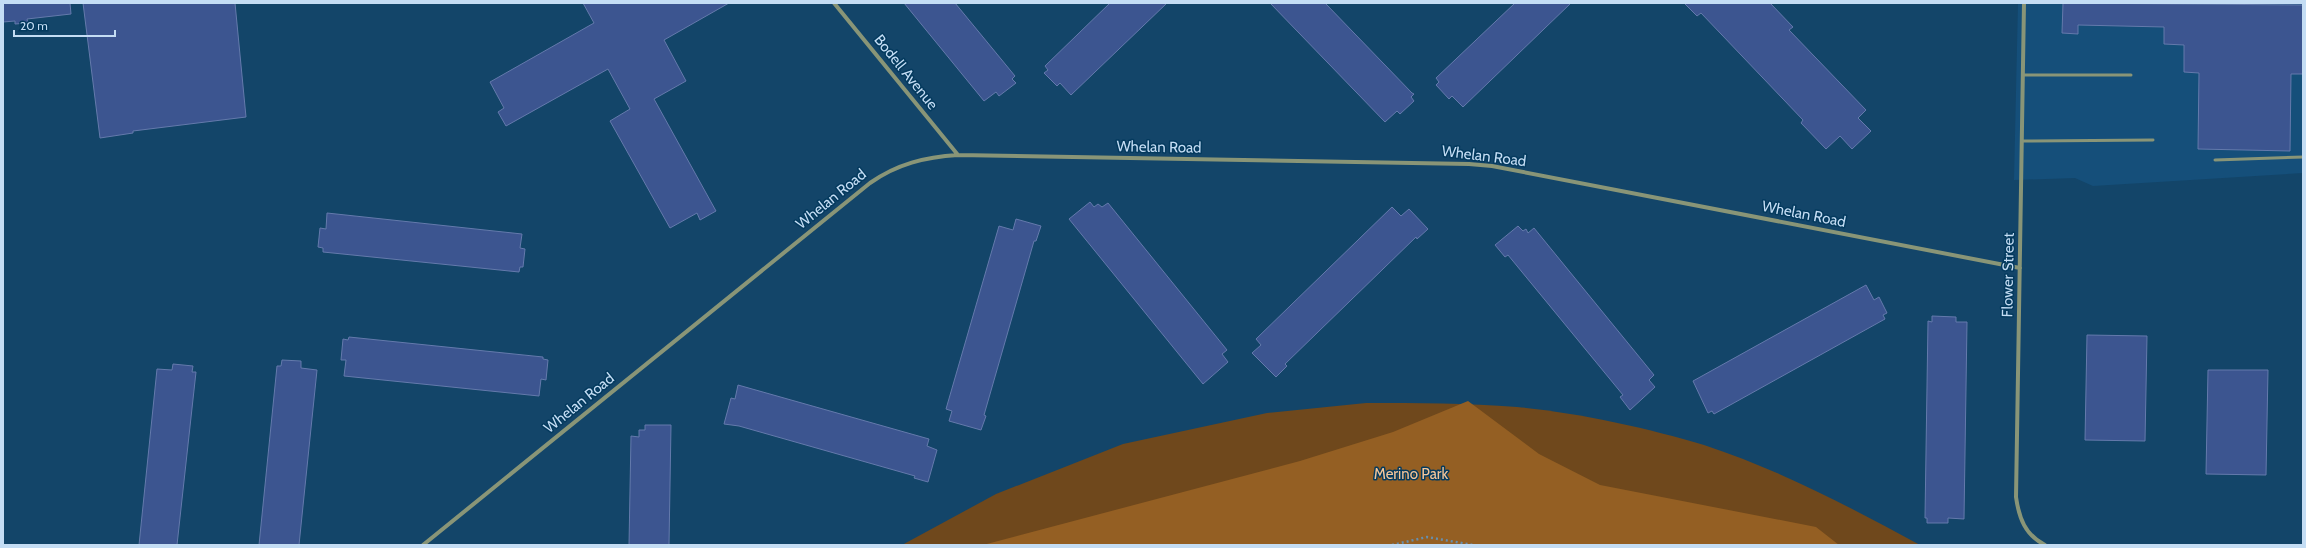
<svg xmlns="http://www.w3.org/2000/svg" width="2306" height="548" viewBox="0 0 2306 548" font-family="Cabin,sans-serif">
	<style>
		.built { fill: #154f7a }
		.green { fill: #6f481c }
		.forest { fill: #945f23 }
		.building { fill: #3c5590; stroke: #647aac }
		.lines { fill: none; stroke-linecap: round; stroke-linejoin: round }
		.path { stroke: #688eab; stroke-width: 2.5; stroke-dasharray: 2 3; stroke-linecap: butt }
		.service { stroke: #899577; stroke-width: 3 }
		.minor { stroke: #899577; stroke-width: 4 }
		.labels { text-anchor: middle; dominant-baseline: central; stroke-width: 3; stroke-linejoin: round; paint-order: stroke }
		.street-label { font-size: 15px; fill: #c4ddf4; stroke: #043a5e }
		.park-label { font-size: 15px; fill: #f4c699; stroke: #043a5e }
	</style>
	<rect width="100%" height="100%" fill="#134569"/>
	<path class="built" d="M2018 3H2303V173L2093 186 2075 178 2014 180Z"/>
	<path class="green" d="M1366 403C1417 403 1467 403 1517 407 1575 412 1648 428 1704 445 1780 470 1850 507 1920 545H902L996 494 1123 444 1267 413Z"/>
	<path class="forest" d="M1468 401 1539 454 1600 485 1816 527 1839 545H983L1300 461 1393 432Z"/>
	<path class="building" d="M3 3H70L71 14 27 19 28 23 15 24V21L3 22Z
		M83 3H235L246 117 133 131V133L100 138Z
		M583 3H729L664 40 686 81 654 99 716 211 700 220 697 213 670 228 610 121 630 109 608 69 506 126 498 112 504 108 490 82 594 23Z
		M904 3H955L1015 76 1012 79 1016 83 999 96 996 92 984 101Z
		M1110 3H1167L1071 95 1060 83 1057 86 1044 73 1048 70 1045 66Z
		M1270 3H1325L1412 93 1414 94 1411 97 1414 101 1400 114 1397 111 1385 122Z
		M1515 3H1571L1463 107 1452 96 1449 99 1436 85 1439 82 1436 78Z
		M1684 3H1770L1793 27 1789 30 1866 110 1858 118 1871 131 1852 149 1840 136 1826 149 1801 123 1803 120 1701 13 1697 16Z
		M2063 3 2303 5V74H2291L2290 151 2198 149 2199 73 2184 72V45L2164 44V27L2078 25V34L2062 33Z
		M1090 202 1094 207 1098 204 1102 207 1108 203 1227 350 1222 354 1228 362 1203 384 1069 219Z
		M1392 207 1401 216 1409 209 1428 229 1417 239 1416 237 1285 364 1287 366 1276 377 1252 353 1261 345 1256 339Z
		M327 213 522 234 520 248 525 249 523 267H520L519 272 323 252V248L318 247 320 228 326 229Z
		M1016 219 1041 226 1036 241H1034L984 415 986 416 981 430 949 421 952 411 946 409 999 226 1013 230Z
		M1518 226 1523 231 1526 229 1528 233 1534 228 1654 375 1649 380 1655 387 1630 410 1620 397 1623 395 1508 255 1505 257 1495 245Z
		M1866 285 1874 300 1879 297 1887 313 1883 315 1885 319 1714 414 1712 411 1708 413 1693 381Z
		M1932 316 1956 317V322H1967L1964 519 1948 518V523H1927V518H1925L1928 321 1932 322Z
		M2087 335 2147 336 2145 441 2085 440Z
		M349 337 543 357V359L548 360 546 380 541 379 539 396 344 376 346 360H341L343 339 348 340Z
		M282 360 301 361V368L317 370 299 545H259L277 366H281Z
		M173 364 193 366 192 372H196L177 545H139L157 369 172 370Z
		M2208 370H2268L2266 475 2206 474Z
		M738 385 929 439 927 446 937 450 928 482 914 478 915 476 739 426 724 424 731 398 735 399Z
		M645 425H671L669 545H629L631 436 639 437V430H645Z"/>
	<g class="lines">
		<path class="path" d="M1392 545 1427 537 1473 545"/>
		<path class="service" d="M2023 75H2131
			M2022 141 2153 140
			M2215 160 2303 157"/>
		<path class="minor" d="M834 3 958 155
			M2024 3 2016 497C2019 518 2025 535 2045 545
			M423 545 870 183C897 164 925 157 958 155L1469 164 1492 166 2020 268"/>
	</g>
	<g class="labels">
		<g class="street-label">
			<text transform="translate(906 72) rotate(51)">Bodell Avenue</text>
			<text transform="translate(1159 147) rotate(1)">Whelan Road</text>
			<text transform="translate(1484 156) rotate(7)">Whelan Road</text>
			<text transform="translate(831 199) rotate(-39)">Whelan Road</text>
			<text transform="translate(1804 214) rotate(11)">Whelan Road</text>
			<text transform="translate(2008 275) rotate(-89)">Flower Street</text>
			<text transform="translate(579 403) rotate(-39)">Whelan Road</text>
		</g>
		<g class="park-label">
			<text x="1411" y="474">Merino Park</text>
		</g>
	</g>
	<rect width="2306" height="548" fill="none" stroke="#c4ddf4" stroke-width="8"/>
	<path d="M14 30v6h101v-6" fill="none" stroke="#c4ddf4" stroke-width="2"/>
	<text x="20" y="30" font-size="12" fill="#c4ddf4" stroke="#043a5e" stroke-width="3" paint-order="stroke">20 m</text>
</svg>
